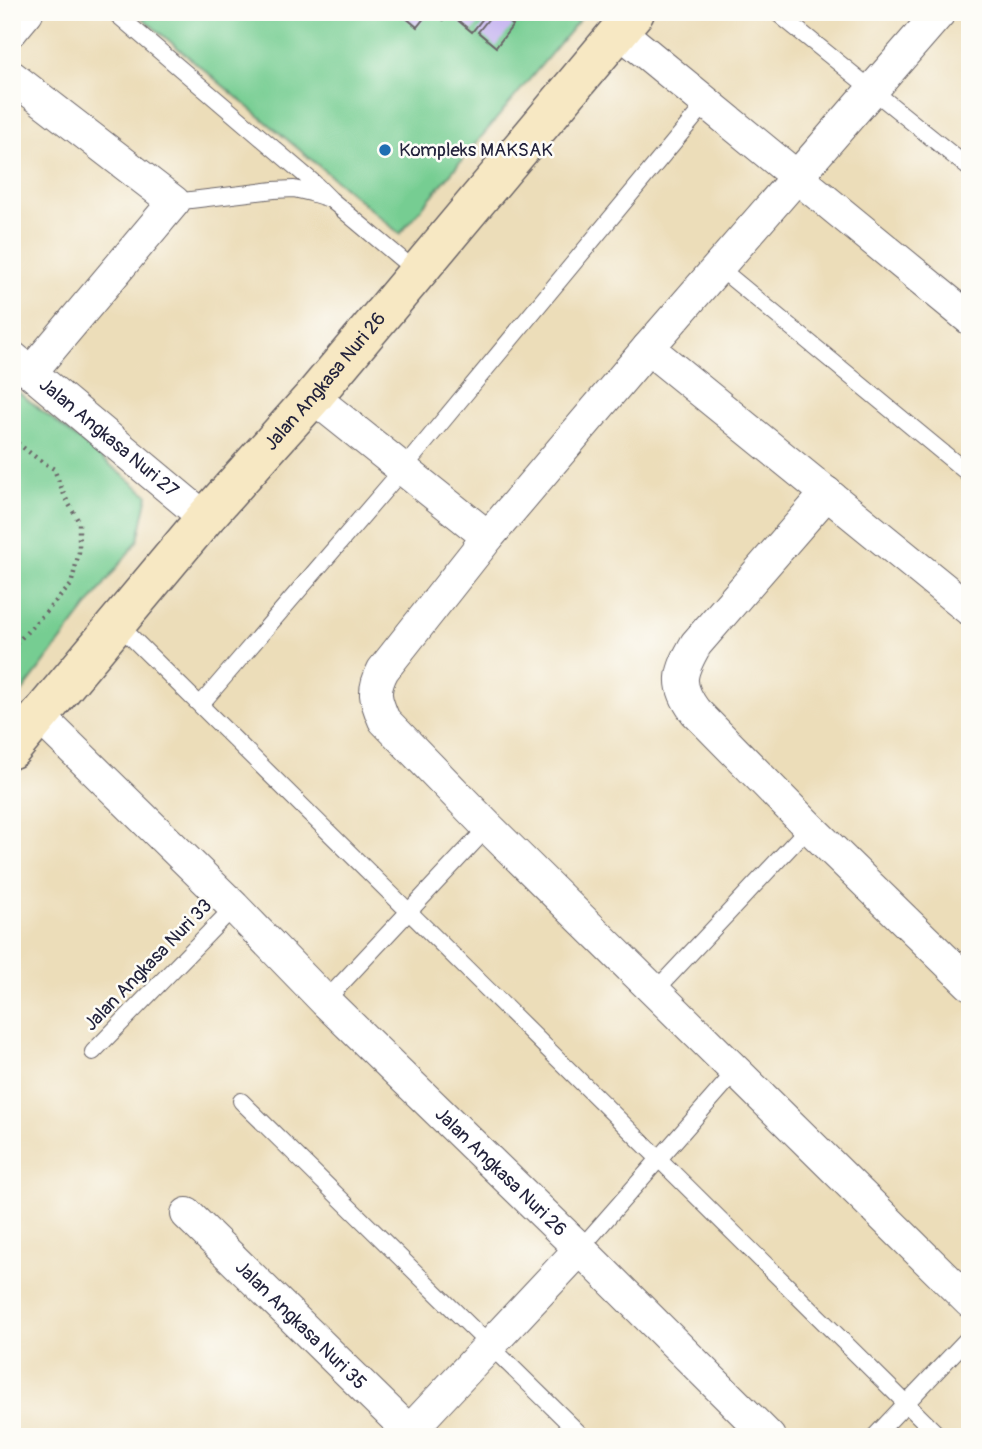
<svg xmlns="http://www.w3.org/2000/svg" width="982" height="1449" viewBox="0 0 982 1449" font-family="Pangolin,sans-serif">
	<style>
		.green { fill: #76cd92; stroke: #4c7866; stroke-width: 2 }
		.building { fill: #c9b9f1 }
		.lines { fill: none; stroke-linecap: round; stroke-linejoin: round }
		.lane-casing { stroke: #696367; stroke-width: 18 }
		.street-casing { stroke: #696367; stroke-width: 34 }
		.secondary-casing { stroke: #696367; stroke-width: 41 }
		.path { stroke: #696367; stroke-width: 4.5; stroke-dasharray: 2 5; stroke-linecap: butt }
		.lane { stroke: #fff; stroke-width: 16 }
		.street { stroke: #fff; stroke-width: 32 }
		.secondary { stroke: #f7e8c3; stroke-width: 38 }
		.poi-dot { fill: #1f6fb2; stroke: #fdfcf7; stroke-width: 2.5 }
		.labels { text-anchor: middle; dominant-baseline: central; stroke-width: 5; stroke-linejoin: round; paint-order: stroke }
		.poi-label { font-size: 19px; fill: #22223b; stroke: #fdfcf7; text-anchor: start }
		.street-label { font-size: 19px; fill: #22223b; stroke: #fdfcf7 }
	</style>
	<rect width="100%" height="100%" fill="#fdfcf7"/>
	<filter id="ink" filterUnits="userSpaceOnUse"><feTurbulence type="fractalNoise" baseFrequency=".0143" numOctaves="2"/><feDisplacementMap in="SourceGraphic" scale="14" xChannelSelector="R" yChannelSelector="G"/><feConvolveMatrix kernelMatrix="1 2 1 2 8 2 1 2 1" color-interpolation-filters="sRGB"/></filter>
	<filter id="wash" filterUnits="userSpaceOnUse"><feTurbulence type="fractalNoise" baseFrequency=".00686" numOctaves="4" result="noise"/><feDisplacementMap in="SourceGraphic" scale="28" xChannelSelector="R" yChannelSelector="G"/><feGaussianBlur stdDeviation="1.57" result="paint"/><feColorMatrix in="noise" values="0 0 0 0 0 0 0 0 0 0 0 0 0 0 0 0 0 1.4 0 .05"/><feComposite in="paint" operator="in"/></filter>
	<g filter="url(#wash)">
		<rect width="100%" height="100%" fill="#ecddb9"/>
		<path class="green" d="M135 12H586L400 234Z
			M12 387 148 495 138 540 12 705Z"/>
		<g id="blocks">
			<path class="building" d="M399 12H429L417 27Z
				M434 12H488L472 32 449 13 443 20Z
				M494 12 513 25 496 47 478 32Z"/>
		</g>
	</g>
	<g filter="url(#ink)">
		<use href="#blocks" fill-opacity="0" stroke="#696367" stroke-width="2"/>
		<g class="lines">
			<defs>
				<path id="lane" d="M114 12 313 182 330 199
					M776 12 970 169
					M174 202 274 190 294 189 311 193 330 199 418 273
					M717 266 970 475
					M117 623 940 1437
					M201 704 403 469 707 102
					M655 991 809 827
					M325 1001 488 827
					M93 1052 234 907
					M241 1101 583 1437
					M580 1249 736 1071
					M874 1437 970 1336"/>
				<g id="street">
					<path d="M940 12 648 348 488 537 383 670C372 691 375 699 384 720L488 827 970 1302"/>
					<path d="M12 30 27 12"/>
					<path d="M619 31 970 319"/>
					<path d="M12 77 174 202 31 372"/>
					<path d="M648 348 970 610"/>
					<path id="s1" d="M12 357 205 518"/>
					<path d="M313 397 488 537"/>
					<path d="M827 493 696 644C680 672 675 684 695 711L809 827 970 984"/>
					<path id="s2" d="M39 716 234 907 325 1001 580 1249 769 1437"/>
					<path id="s3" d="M187 1214 415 1437"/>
					<path d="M404 1437 580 1249"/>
				</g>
				<g id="secondary">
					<path id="s4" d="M12 749 205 518 313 397 635 12"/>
				</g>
			</defs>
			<use href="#lane" class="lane-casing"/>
			<use href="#street" class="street-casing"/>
			<use href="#secondary" class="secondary-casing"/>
			<path class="path" d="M12 439 38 459 54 469 65 497 79 522V552L71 585 12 648"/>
			<use href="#lane" class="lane"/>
			<use href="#street" class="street"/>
			<use href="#secondary" class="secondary"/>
		</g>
	</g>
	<circle class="poi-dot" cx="385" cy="150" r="7"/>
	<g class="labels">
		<g class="poi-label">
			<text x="399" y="150">Kompleks MAKSAK</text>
		</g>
		<g class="street-label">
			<text stroke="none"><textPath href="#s4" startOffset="483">Jalan Angkasa Nuri 26</textPath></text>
			<text stroke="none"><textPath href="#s1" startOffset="126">Jalan Angkasa Nuri 27</textPath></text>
			<text transform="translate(148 965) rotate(-46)">Jalan Angkasa Nuri 33</text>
			<text stroke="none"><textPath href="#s2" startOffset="649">Jalan Angkasa Nuri 26</textPath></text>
			<text stroke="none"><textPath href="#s3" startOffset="159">Jalan Angkasa Nuri 35</textPath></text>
		</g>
	</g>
	<rect width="982" height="1449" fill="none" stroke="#fdfcf7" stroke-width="42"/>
</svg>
